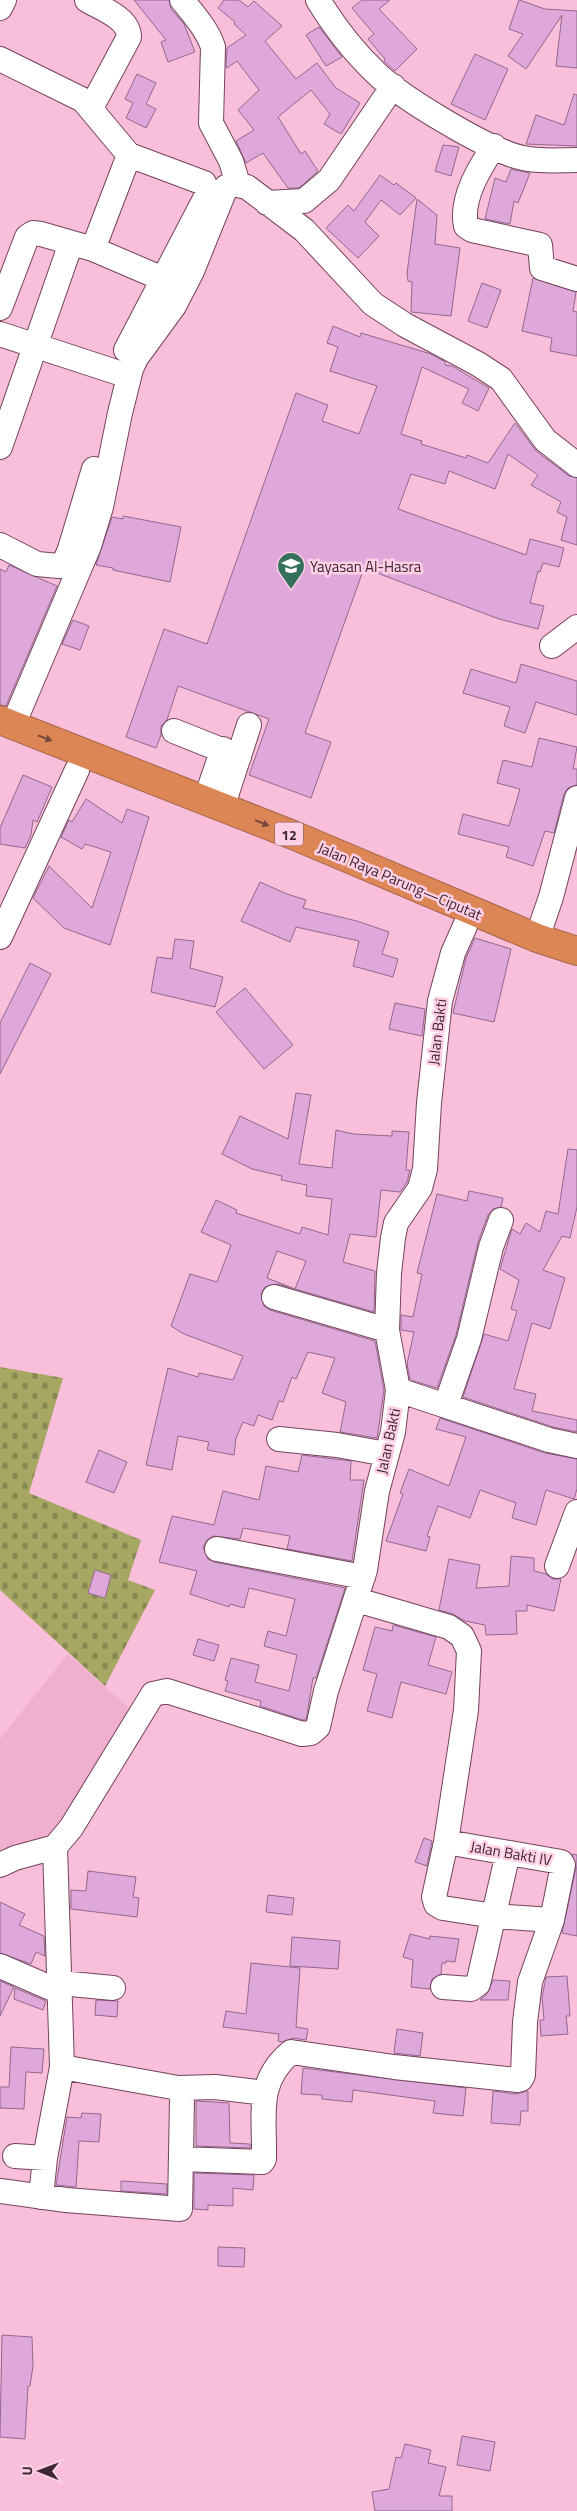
<svg xmlns="http://www.w3.org/2000/svg" width="577" height="2511" viewBox="0 0 577 2511" font-family="'Titillium Web',sans-serif">
	<style>
		.built { fill: #f0afce }
		.cemetery { fill: url(#cemetery-stones) }
		.building { fill: #dfa8da; stroke: #91688e; fill-rule: evenodd }
		.lines { fill: none; stroke-linecap: round; stroke-linejoin: round }
		.minor-casing { stroke: #74435b; stroke-width: 26 }
		.highway-casing { stroke: #a56549; stroke-width: 30 }
		.minor { stroke: #fff; stroke-width: 24 }
		.highway { stroke: #dd8655; stroke-width: 28 }
		.oneway { fill: #75483e }
		.labels { text-anchor: middle; dominant-baseline: central; stroke-width: 5; stroke-linejoin: round; paint-order: stroke }
		.shield { fill: #ffcfe5; stroke: #775968; stroke-width: 1 }
		.shield-label { font-size: 14px; font-weight: bold; fill: #3d2732 }
		.poi-label { font-size: 15px; fill: #3d2732; stroke: #ffcfe5; text-anchor: start }
		.street-label { font-size: 15px; fill: #3d2732; stroke: #ffcfe5 }
	</style>
	<defs>
		<pattern id="cemetery-stones" width="16" height="16" patternUnits="userSpaceOnUse" patternTransform="scale(1.25)"><rect width="16" height="16" fill="#a6a763"/><path d="M2 7V4a2 2 0 0 1 4 0v3zM10 15v-3a2 2 0 0 1 4 0v3z" fill="#888852"/></pattern>
	</defs>
	<rect width="100%" height="100%" fill="#f9bed9"/>
	<path class="built" d="M68 1654 132 1711 45 1848 0 1853V1739Z"/>
	<path class="cemetery" d="M0 1367 63 1378 29 1493 141 1540 128 1580 155 1590 105 1686 0 1590Z"/>
	<path class="building" d="M134 0H169L171 9 184 24 195 52 168 62 161 42 166 40Z
		M224 0H239L248 7 254 1 282 26 265 41 296 79 317 63 336 88 360 103 341 134 324 124 330 114 311 90 278 117 301 154 305 151 318 171 299 188H288L263 153 246 163 236 141 254 130 238 110 259 90 237 61 227 68 226 66 227 48 246 35 234 24 235 22 218 8Z
		M362 0H390L379 9 417 49 395 71 384 61 385 59 368 39 374 34 352 8Z
		M519 0 545 9 577 11V68L556 66 562 15 526 69 508 56 523 34 509 29Z
		M319 27 342 57 326 66 306 35Z
		M475 54 508 69 485 120 451 104Z
		M137 74 156 83 146 104 156 109 146 128 126 118 133 103 125 99Z
		M574 94 577 95V146L526 144 536 115 564 125Z
		M443 145 459 147 451 176 435 171Z
		M511 169 530 173 518 203 514 201 510 224 485 219 495 178 506 182Z
		M380 175 394 185 396 183 416 198 400 215 381 200 365 222 379 236 358 258 326 228 348 205 354 211Z
		M417 199 437 215 435 244 460 248 451 316 411 312 412 282 408 281 407 273Z
		M533 278 576 292 573 311 577 312V356L550 351 552 338 522 331Z
		M482 283 501 290 487 328 468 321Z
		M333 326 360 337 361 333 431 354 445 362V365L452 366 489 388 478 411 462 403 469 389 422 367 401 434 422 441 421 444 466 458 467 455 488 463 515 423 536 451 569 476 577 478V545L561 540 567 517 557 512 561 502 531 485 538 475 508 454 495 489 449 471 445 484 411 474 398 509 526 555 530 539 564 548 559 567 543 563 540 572 538 571 530 603 544 606 538 629 499 619 364 568 305 733 331 742 311 798 249 775 269 719 178 686 167 720 161 726V735L156 748 126 737 164 629 207 644 296 393 328 405 322 421 359 434 377 386 330 371 338 347 327 343Z
		M123 516 181 527 170 582 113 570V568L96 565 112 517 123 519Z
		M9 565 57 586 6 706 0 705V569L6 572Z
		M73 620 89 626 80 650 62 644Z
		M521 664 577 681V715L536 702 525 733 504 726 510 707 463 693 471 669 516 683Z
		M539 738 577 747 573 769H577V785L568 788 564 794 554 833 545 831 533 866 506 857 509 847 458 834 463 814 509 826 520 789 497 783 503 760 532 767Z
		M23 775 52 787 37 822 33 820 31 835 25 848 0 844V828Z
		M86 799 122 823 127 809 149 817 110 945 64 928 33 898 49 866 92 908 111 852 85 844 82 849 61 837 69 820 72 822Z
		M260 882 287 894 306 900 303 908 357 921 389 932 382 954 398 959 393 977 353 966 359 941 296 927 290 942 241 921Z
		M475 938 511 949 494 1022 453 1013 466 958Z
		M175 939 194 941 190 968 223 977 215 1007 151 992 157 957 172 959Z
		M30 963 51 974 0 1074V1023Z
		M245 988 293 1045 264 1069 216 1012Z
		M395 1003 425 1009 422 1036 389 1029Z
		M296 1093 311 1095 299 1164 332 1168 336 1130 353 1134 392 1136V1131L409 1132 406 1170H410L407 1182 400 1192 381 1190 376 1237 350 1234 343 1262 375 1271 374 1312 278 1284 265 1287 261 1294 264 1306 270 1310 375 1341 384 1390 377 1438 340 1432 346 1402 322 1393 335 1358 308 1352 296 1379 292 1377 283 1402 279 1401 272 1420 258 1415 254 1426 243 1422 236 1438 234 1455 207 1450 209 1442 178 1436 172 1470 146 1465 168 1368 198 1377 199 1373 233 1380 243 1356 184 1334 171 1326 190 1274 217 1282 231 1245 201 1232 216 1200 237 1210 236 1213 300 1234 302 1227 328 1235 332 1199 306 1196 307 1185 281 1180 282 1176 252 1169 222 1154 240 1116 288 1139ZM277 1251 306 1261 295 1289 267 1278Z
		M568 1149 577 1150V1207L570 1238 562 1236 543 1270 565 1278 550 1329 532 1323 514 1389 536 1394 532 1411 577 1420V1432L553 1427 463 1397 484 1334 508 1341 517 1311 511 1309 519 1280 500 1269 512 1229 520 1234 526 1223 540 1232 546 1211 558 1214Z
		M469 1191 503 1198 501 1207 493 1209 488 1215 478 1242 456 1335 437 1388 410 1380 407 1364 414 1332 401 1330V1315L413 1317 422 1274 417 1273 437 1194 467 1201Z
		M440 1418 545 1453 577 1459V1489L574 1499 546 1490 536 1525 512 1518 516 1503 480 1490 470 1518 438 1506 427 1536 430 1537 426 1551 386 1541 403 1494 400 1493 409 1469 449 1486 466 1437 436 1429Z
		M99 1450 127 1462 114 1493 86 1482Z
		M302 1455 351 1461 350 1480H364L352 1561 287 1549 290 1536 243 1528 240 1539 213 1536 207 1540 203 1547 208 1559 214 1562 345 1588 316 1678H313L306 1720H303L260 1706 261 1701 225 1691 228 1681 225 1680 231 1658 259 1665 255 1682 289 1691 297 1655 264 1646 268 1631 286 1636 295 1599 249 1588 244 1608 230 1604 229 1607 190 1594 197 1571 159 1562 172 1516 214 1525 223 1491 259 1500 266 1466 298 1472Z
		M511 1556 534 1558V1571L546 1574 553 1579H561L554 1611 527 1605V1611H516L517 1634 486 1635 485 1625 465 1621 453 1614 439 1610 449 1559 480 1565 476 1588 509 1586Z
		M95 1570 111 1575 105 1598 88 1593Z
		M393 1625 436 1637 428 1665 452 1672 446 1694 401 1682 392 1718 367 1711 377 1674 363 1670 375 1627 392 1631Z
		M198 1639 219 1645 214 1661 193 1655Z
		M424 1838 432 1841 427 1866 415 1862Z
		M572 1854 577 1855V1936L562 1933 576 1868Z
		M88 1871 136 1877 133 1897 139 1898 137 1917 71 1909V1890L86 1891Z
		M268 1895 294 1898 292 1915 266 1912Z
		M0 1902 25 1914 19 1925 44 1936 45 1956 36 1952 31 1964 0 1953Z
		M410 1934 430 1939V1936L459 1939 455 1962 446 1961V1963H442L441 1974 432 1979 430 1989 411 1987 413 1960 403 1957Z
		M292 1937 340 1941 338 1969 290 1966Z
		M251 1963 300 1968 296 2027 308 2029 306 2040 293 2038 282 2042 278 2041 279 2034 223 2027 226 2011 246 2014Z
		M567 1976 570 2016H566L568 2034 541 2036 540 2020H544L542 1997 546 1977Z
		M493 1980 510 1981 508 2000H480L486 1995Z
		M0 1981 14 1987 0 2016Z
		M15 1988 46 2001 43 2010 14 1999Z
		M96 2000 118 2001 117 2017 95 2015Z
		M397 2029 423 2033 420 2056 394 2053Z
		M11 2047 44 2049 42 2073 26 2072 24 2109 0 2108V2087H9Z
		M303 2068 466 2088 463 2116 433 2113 435 2101 353 2090 352 2102 322 2099V2095L301 2094Z
		M493 2091 516 2094 528 2091V2111H521L520 2125 491 2123Z
		M196 2101 229 2103 230 2143 250 2144V2148L196 2146Z
		M82 2113 101 2114 99 2142 79 2141 76 2187 56 2185 67 2117 81 2118Z
		M194 2173 254 2175 253 2190 233 2188V2206L208 2205V2210L194 2209Z
		M121 2181 167 2184V2194L121 2191Z
		M218 2247 245 2248 244 2267 218 2266Z
		M2 2335 32 2337 33 2366 30 2386H28L25 2439 0 2437Z
		M462 2436 495 2442 490 2471 457 2465Z
		M405 2444 431 2450 428 2463 446 2467 439 2496H452V2511H375L372 2492 389 2489 396 2457 401 2458Z"/>
	<g class="lines">
		<defs>
			<path id="minor" d="M87 0C102 9 129 18 129 37L91 108
				M182 0C194 15 207 29 213 47L211 123 231 161 238 184
				M318 0C334 26 353 51 375 72 400 97 489 151 523 158 541 162 560 160 577 160
				M0 8 4 0
				M0 59 83 100 129 155 204 183 208 193 126 350
				M494 146C480 167 460 199 466 226L472 230 540 245 542 268 577 279
				M267 203 304 201 329 180 393 86
				M93 249 129 155
				M0 308 27 237 33 233 41 234 93 249 163 279
				M0 334 116 372
				M0 447 71 243
				M0 545 37 564 59 566 65 561 70 549 94 469
				M552 646 577 627
				M13 725 89 546 101 507 120 413 131 369 136 358 174 306 192 271 226 187 233 184 247 187 304 230 373 304 405 325 478 364 501 379 545 440 577 465
				M174 731 239 757
				M205 801 223 749
				M222 808 249 725
				M0 937 77 770
				M537 938 551 897 577 798
				M274 1297 387 1330
				M398 1390 549 1440 577 1446
				M444 1405 449 1396 469 1339 491 1247 501 1220
				M279 1439 337 1445 386 1454
				M217 1549 363 1577
				M557 1566 577 1512
				M446 1842 434 1897 436 1904 443 1908 494 1916 552 1920
				M0 1865 15 1858 55 1847 71 1828 153 1694 167 1691 302 1734 311 1733 318 1727 326 1691 365 1570 377 1491 393 1432 398 1390 387 1330 389 1273 393 1238 396 1223 420 1188 425 1169 429 1103 440 1001 453 953 465 926
				M0 1966 60 1992
				M60 1983 113 1988
				M443 1987 471 1989 478 1984 508 1853
				M178 2088 215 2087 265 2093
				M15 2156 45 2158
				M181 2159 262 2162 264 2159C265 2116 255 2082 291 2052L394 2067 517 2080 521 2079 523 2075 525 2022 530 1982 552 1920 563 1865 561 1862 446 1842 466 1710 469 1651 462 1636 449 1627 357 1600
				M0 2191 66 2200 180 2209 182 2098 178 2088 62 2067 55 1847
				M41 2197 45 2158 62 2067"/>
			<path id="highway" d="M0 720 293 835 537 938 577 951"/>
		</defs>
		<use href="#minor" class="minor-casing"/>
		<use href="#highway" class="highway-casing"/>
		<use href="#minor" class="minor"/>
		<use href="#highway" class="highway"/>
	</g>
	<defs><path id="oneway-solid" d="M-6-.8H1V-3.2L6.5 0L1 3.2V.8H-6Z" transform="scale(1.25)"/></defs>
	<g class="oneway">
		<use href="#oneway-solid" transform="translate(45 738) rotate(21)"/>
		<use href="#oneway-solid" transform="translate(262 823) rotate(22)"/>
	</g>
	<defs>
		<symbol id="school-pin" viewBox="-11 -11 22 30"><path d="M0 17L-7.5 6A9.5 9.5 0 1 1 7.5 6Z" fill="#34715d" stroke="#ffcfe5"/><path d="M0-5L7-2L0 1L-7-2ZM-4 1L0 2.5L4 1V4Q0 6-4 4Z" fill="#fff"/></symbol>
	</defs>
	<g fill-rule="evenodd">
		<use href="#school-pin" x="275" y="550" width="32" height="43"/>
	</g>
	<g class="labels">
		<rect class="shield" x="275" y="822.5" width="28" height="23" rx="4"/>
		<g class="shield-label">
			<text x="289" y="834">12</text>
		</g>
		<g class="poi-label">
			<text x="310" y="566">Yayasan Al-Hasra</text>
		</g>
		<g class="street-label">
			<text transform="translate(400 881) rotate(23)">Jalan Raya Parung—Ciputat</text>
			<text transform="translate(437 1032) rotate(-83)">Jalan Bakti</text>
			<text transform="translate(388 1441) rotate(-78)">Jalan Bakti</text>
			<text transform="translate(511 1853) rotate(10)">Jalan Bakti IV</text>
		</g>
	</g>
	<g transform="translate(40 2471) rotate(271)" stroke="#ffcfe5" stroke-width="4" paint-order="stroke">
	<path d="M0-4L9 19L0 12L-9 19Z" fill="#3d2732"/>
	<text y="-8" font-size="14" font-weight="bold" text-anchor="middle" fill="#3d2732">U</text>
	</g>
</svg>
